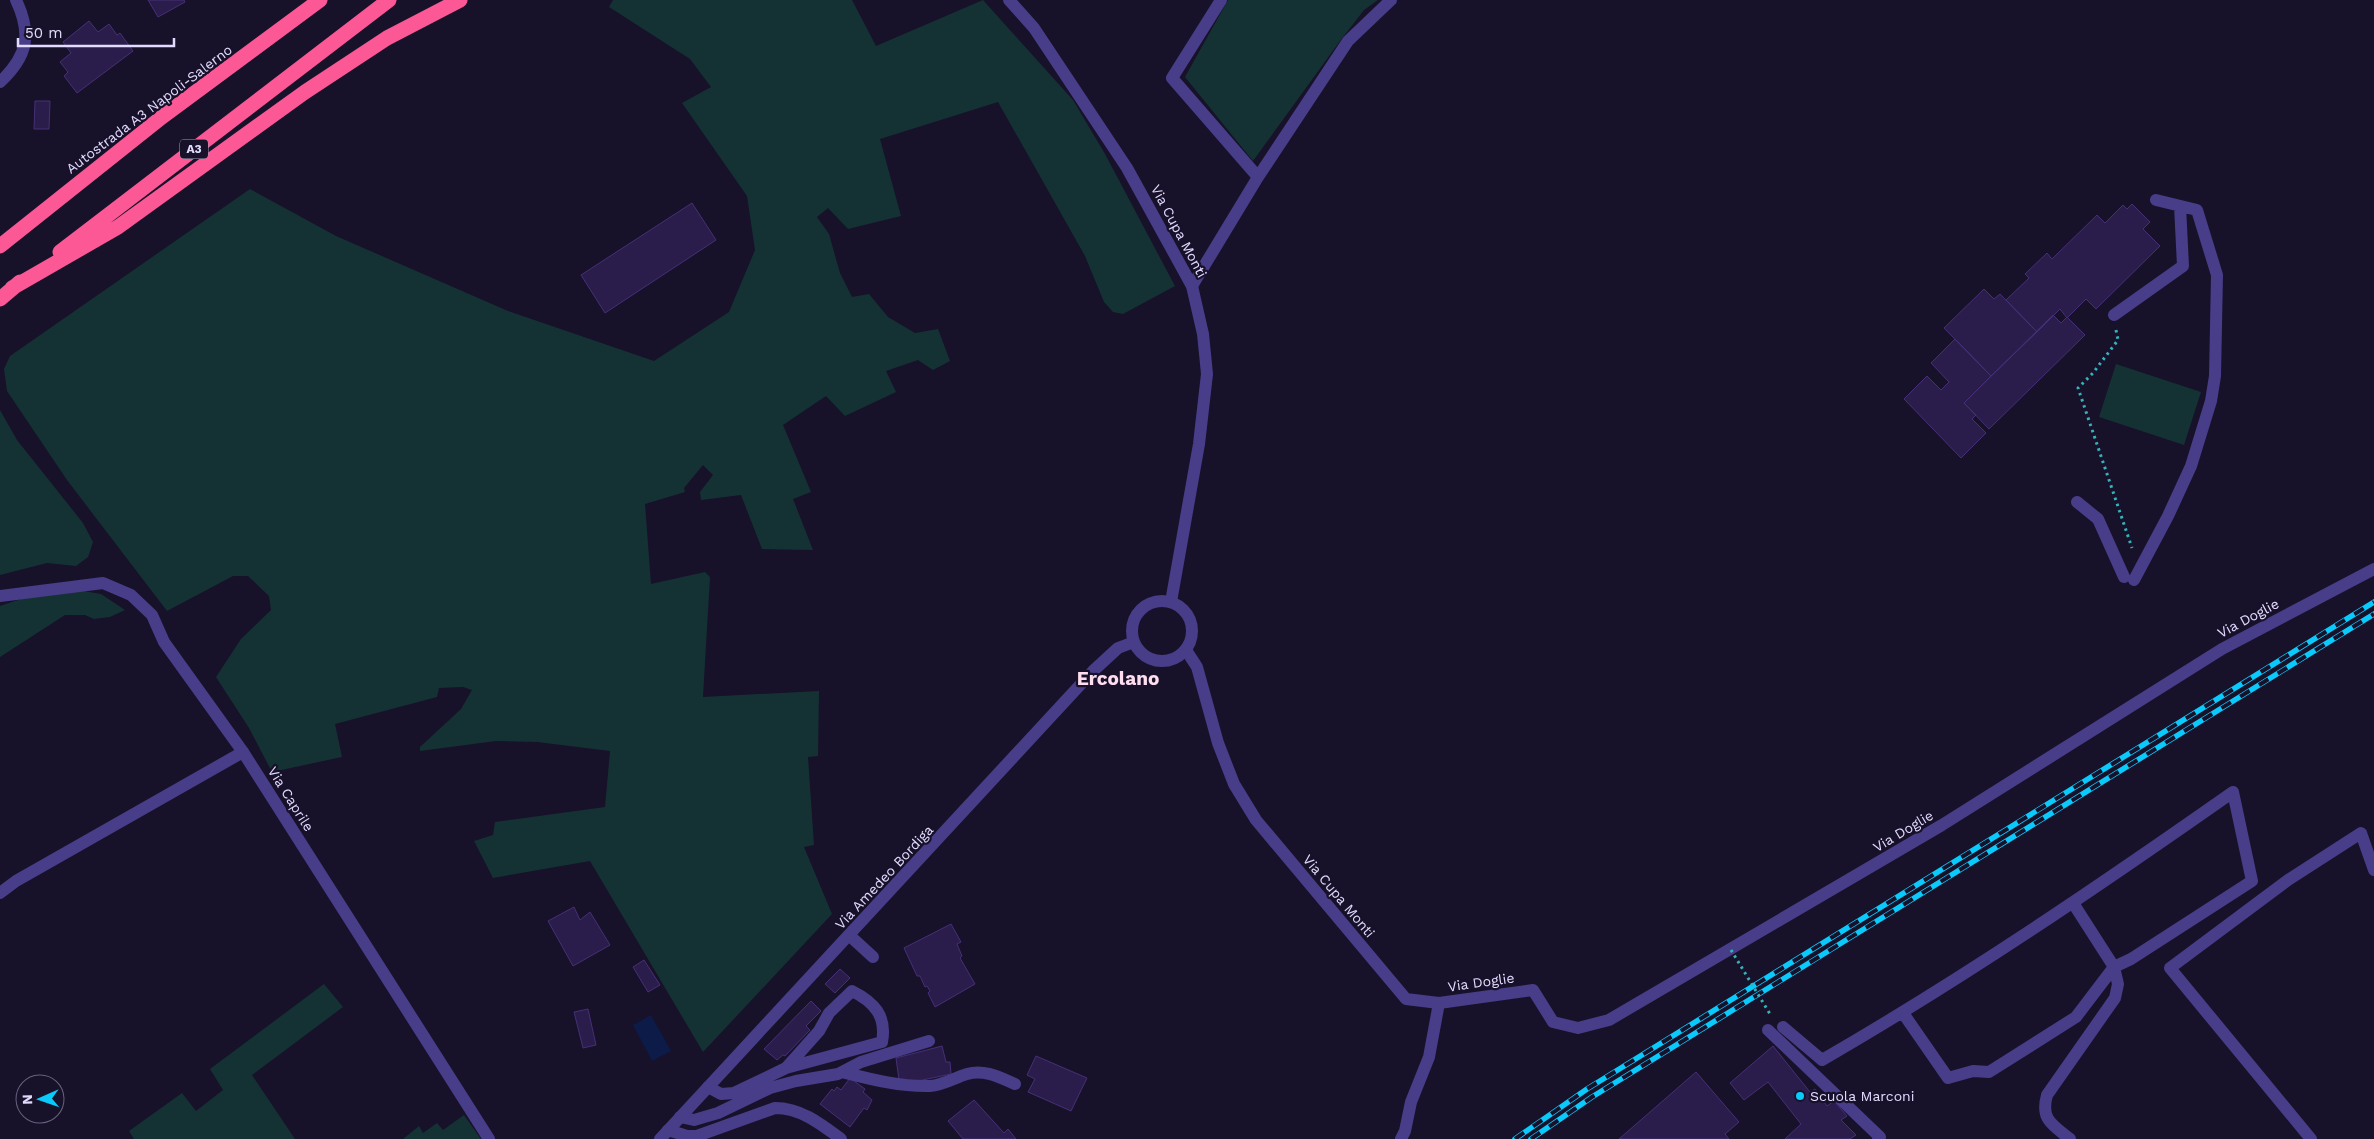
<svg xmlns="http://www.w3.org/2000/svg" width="2374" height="1139" viewBox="0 0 2374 1139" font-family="'Work Sans',sans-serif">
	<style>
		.green { fill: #143234 }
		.water { fill: #0c1b48 }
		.building { fill: #2b1d4b; stroke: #453076 }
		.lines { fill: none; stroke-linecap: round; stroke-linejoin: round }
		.path { stroke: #33b4ba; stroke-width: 3; stroke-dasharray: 2.5 4; stroke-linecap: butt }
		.service { stroke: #483d88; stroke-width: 12 }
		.minor { stroke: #483d88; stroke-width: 12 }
		.tertiary { stroke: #483d88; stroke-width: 12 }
		.motorway { stroke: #fc5895; stroke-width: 15 }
		.rail-casing { stroke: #0ac9fb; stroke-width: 5.5 }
		.rail { stroke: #18112a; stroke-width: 4; stroke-dasharray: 11; stroke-linecap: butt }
		.path-bridge { stroke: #33b4ba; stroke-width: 3; stroke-dasharray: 2.5 4; stroke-linecap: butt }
		.poi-dot { fill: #0ac9fb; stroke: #18112a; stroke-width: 2 }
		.labels { text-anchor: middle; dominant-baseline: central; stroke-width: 4.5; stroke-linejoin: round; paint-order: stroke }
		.shield { fill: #18112a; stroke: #a59ebe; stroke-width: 1 }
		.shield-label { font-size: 12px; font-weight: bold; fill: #e2dbfe }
		.street-label { font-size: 14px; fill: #e2dbfe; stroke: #18112a }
		.poi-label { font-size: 14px; fill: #e2dbfe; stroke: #18112a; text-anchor: start }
		.district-label { font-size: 19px; font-weight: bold; fill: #feddef; stroke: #18112a }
	</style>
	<rect width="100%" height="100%" fill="#18112a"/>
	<path class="green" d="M613 0H852L876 46 983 0 1073 100 1105 154 1175 286 1123 314 1113 312 1104 302 1085 256 998 102 880 139 901 216 848 229 828 208 817 217 829 234 840 273 852 297 869 294 888 317 915 333 938 329 950 361 933 370 918 360 886 371 896 392 845 416 826 396 783 425 811 492 793 499 813 550 762 549 741 495 701 500 700 492 713 475 703 465 684 488 685 492 645 504 651 584 705 572 710 577 703 697 819 691 818 756 808 757 814 845 804 847 832 914 703 1052 590 861 493 878 474 841 493 835 495 822 605 807 610 751 537 742 496 741 420 751V747L461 709 472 690 463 687 439 688 437 697 335 724 342 757 272 772 249 728 216 677 241 639 271 610 269 596 248 576H233L167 611 67 480 7 391 4 369 10 356 250 189 336 236 508 311 654 361 729 312 755 250 747 196 682 103 711 87 690 59 609 7Z
		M1228 0H1378L1364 10 1340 41 1253 161 1185 77Z
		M2116 364 2201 392 2184 445 2099 417Z
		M0 410 17 440 83 523 93 542 88 557 76 566 47 563 0 575Z
		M66 588 101 594 125 610 110 617 94 619 85 615H65L0 657V606L36 594Z
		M324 984 343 1007 252 1075 295 1139H134L129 1131 182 1093 196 1111 223 1090 210 1069Z
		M464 1115 481 1139H403L419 1126 423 1133 437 1123 443 1130Z"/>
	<path class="water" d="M651 1015 671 1051 652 1061 633 1025Z"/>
	<path class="building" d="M148 0H184L185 2 158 17Z
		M89 21 98 32 109 24 117 35 120 33 133 51 77 93 64 76 68 72 60 62 71 53 63 42Z
		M35 101H50L49 129H34Z
		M692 203 716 240 605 313 581 275Z
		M2132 204 2150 222 2143 229 2160 246 2096 309 2086 299 2067 318 2060 309 2037 332 2006 300 2029 278 2025 274 2047 253 2052 259 2097 215 2105 223 2123 205 2127 209Z
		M1984 289 1994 299 2000 294 2037 332 1991 376 1944 328Z
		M2053 315 2061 323 2067 317 2085 335 1989 429 1964 403Z
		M1955 339 1991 376 1964 403 1976 415 1972 419 1986 433 1961 458 1904 399 1927 376 1941 390 1949 382 1931 363Z
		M574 907 580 920 590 912 610 945 573 966 548 921Z
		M951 924 961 942 957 944 962 956 960 958 975 984 935 1007 928 993 930 991 927 986 925 987 920 976H917L904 948Z
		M644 960 660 985 648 992 633 967Z
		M840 969 850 978 835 993 825 984Z
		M811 1001 821 1011 806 1026 810 1030 785 1056 783 1055 777 1060 764 1049Z
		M588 1009 596 1045 583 1048 574 1012Z
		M942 1046 946 1062H950L951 1074 918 1081 899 1080 896 1058Z
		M1773 1046 1810 1092 1815 1089 1827 1106 1834 1101 1847 1116 1841 1120 1856 1135 1850 1139H1785L1801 1124 1768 1082 1744 1100 1730 1083Z
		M1036 1056 1087 1078 1071 1111 1028 1092 1035 1079 1027 1075Z
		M1696 1072 1739 1122 1725 1134 1729 1139H1619Z
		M850 1078 865 1089 863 1092 872 1100 867 1110 864 1108 850 1127 820 1104 832 1089 834 1091 837 1087 841 1090Z
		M974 1100 1004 1133 1008 1129 1016 1139H963L948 1121Z"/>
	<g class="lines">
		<path class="path" d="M2116 330 2118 340 2093 373 2078 388 2132 548"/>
		<path class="service" d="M2114 315 2183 266 2180 206
			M2077 502 2098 519 2124 577
			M2134 580 2168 516 2191 466 2211 401 2215 376 2217 275 2197 210 2156 200
			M0 893 16 881 243 752
			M850 936 873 957
			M1768 1030 1880 1137 1878 1139
			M842 1072C870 1079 900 1087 930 1086 944 1085 954 1078 967 1074 984 1069 999 1077 1015 1084
			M708 1087 721 1094 734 1093 786 1068 882 1042C887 1016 874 1002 852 991L829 1013 819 1031 786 1068
			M680 1117 694 1120 718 1113 770 1088 796 1081 838 1074 861 1062 929 1041
			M668 1130 687 1136H697L775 1108C801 1108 821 1124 841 1139"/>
		<path class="minor" d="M1221 0 1172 78 1258 177
			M0 82C28 56 32 34 16 0
			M1192 286 1258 177 1348 41 1391 0
			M0 596 103 583 131 595 152 615 164 642 243 752 489 1139
			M1186 650 1197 667 1218 743 1234 784 1256 820 1406 999 1439 1003 1533 990 1553 1022 1578 1028 1609 1020 1942 825 2222 649 2374 569
			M1783 1027 1822 1060C1964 978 2099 886 2233 792L2252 881 2131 959 2114 967 2076 1017 1989 1072 1973 1071 1948 1078 1903 1013
			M1401 1139 1405 1131 1411 1102 1429 1057 1439 1003
			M2070 1139C2053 1125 2040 1120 2047 1095L2115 998 2118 984 2114 967 2073 903
			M2311 1139 2170 968 2288 880 2361 833 2374 870"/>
		<path class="tertiary" d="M1009 0 1034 28 1127 168 1192 286 1203 334 1207 374 1199 444 1171 602
			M1132 631a30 30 0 1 1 60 0a30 30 0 1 1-60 0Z
			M660 1139 1093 671 1118 648 1134 642"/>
		<path class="motorway" d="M0 246 162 117 320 0
			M60 252 389 0
			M12 288 118 227 305 92 387 38 460 0
			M0 299 20 282"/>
		<defs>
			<path id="rail" d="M1515 1139 1587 1089 2374 602
				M1531 1139 1592 1097 2374 614"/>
		</defs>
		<use href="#rail" class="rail-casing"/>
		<use href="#rail" class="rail"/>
		<path class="path-bridge" d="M1731 950 1770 1014"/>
	</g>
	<circle class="poi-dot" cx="1800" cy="1096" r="5"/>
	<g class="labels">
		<rect class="shield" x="180" y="139.5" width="28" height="19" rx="4"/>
		<g class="shield-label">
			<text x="194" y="149">A3</text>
		</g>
		<g class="street-label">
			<text transform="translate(149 109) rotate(-37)">Autostrada A3 Napoli-Salerno</text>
			<text transform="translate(1179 231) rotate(62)">Via Cupa Monti</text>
			<text transform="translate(2248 618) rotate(-28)">Via Doglie</text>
			<text transform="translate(291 799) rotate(58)">Via Caprile</text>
			<text transform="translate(1903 831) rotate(-31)">Via Doglie</text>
			<text transform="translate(884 877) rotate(-47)">Via Amedeo Bordiga</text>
			<text transform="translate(1339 896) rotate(50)">Via Cupa Monti</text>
			<text transform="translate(1481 982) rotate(-8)">Via Doglie</text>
		</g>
		<g class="poi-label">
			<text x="1810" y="1096">Scuola Marconi</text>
		</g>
		<g class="district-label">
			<text x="1118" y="678">Ercolano</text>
		</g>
	</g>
	<g transform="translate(40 1099) rotate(268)"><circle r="24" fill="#18112a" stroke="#69627f"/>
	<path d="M0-4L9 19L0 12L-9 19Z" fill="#0ac9fb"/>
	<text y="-8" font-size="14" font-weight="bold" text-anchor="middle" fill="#e2dbfe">N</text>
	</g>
	<path d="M18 38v8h156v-8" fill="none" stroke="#e2dbfe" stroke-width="2.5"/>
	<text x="25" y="38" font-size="15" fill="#e2dbfe" stroke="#18112a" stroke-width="4" paint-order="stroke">50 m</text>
</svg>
